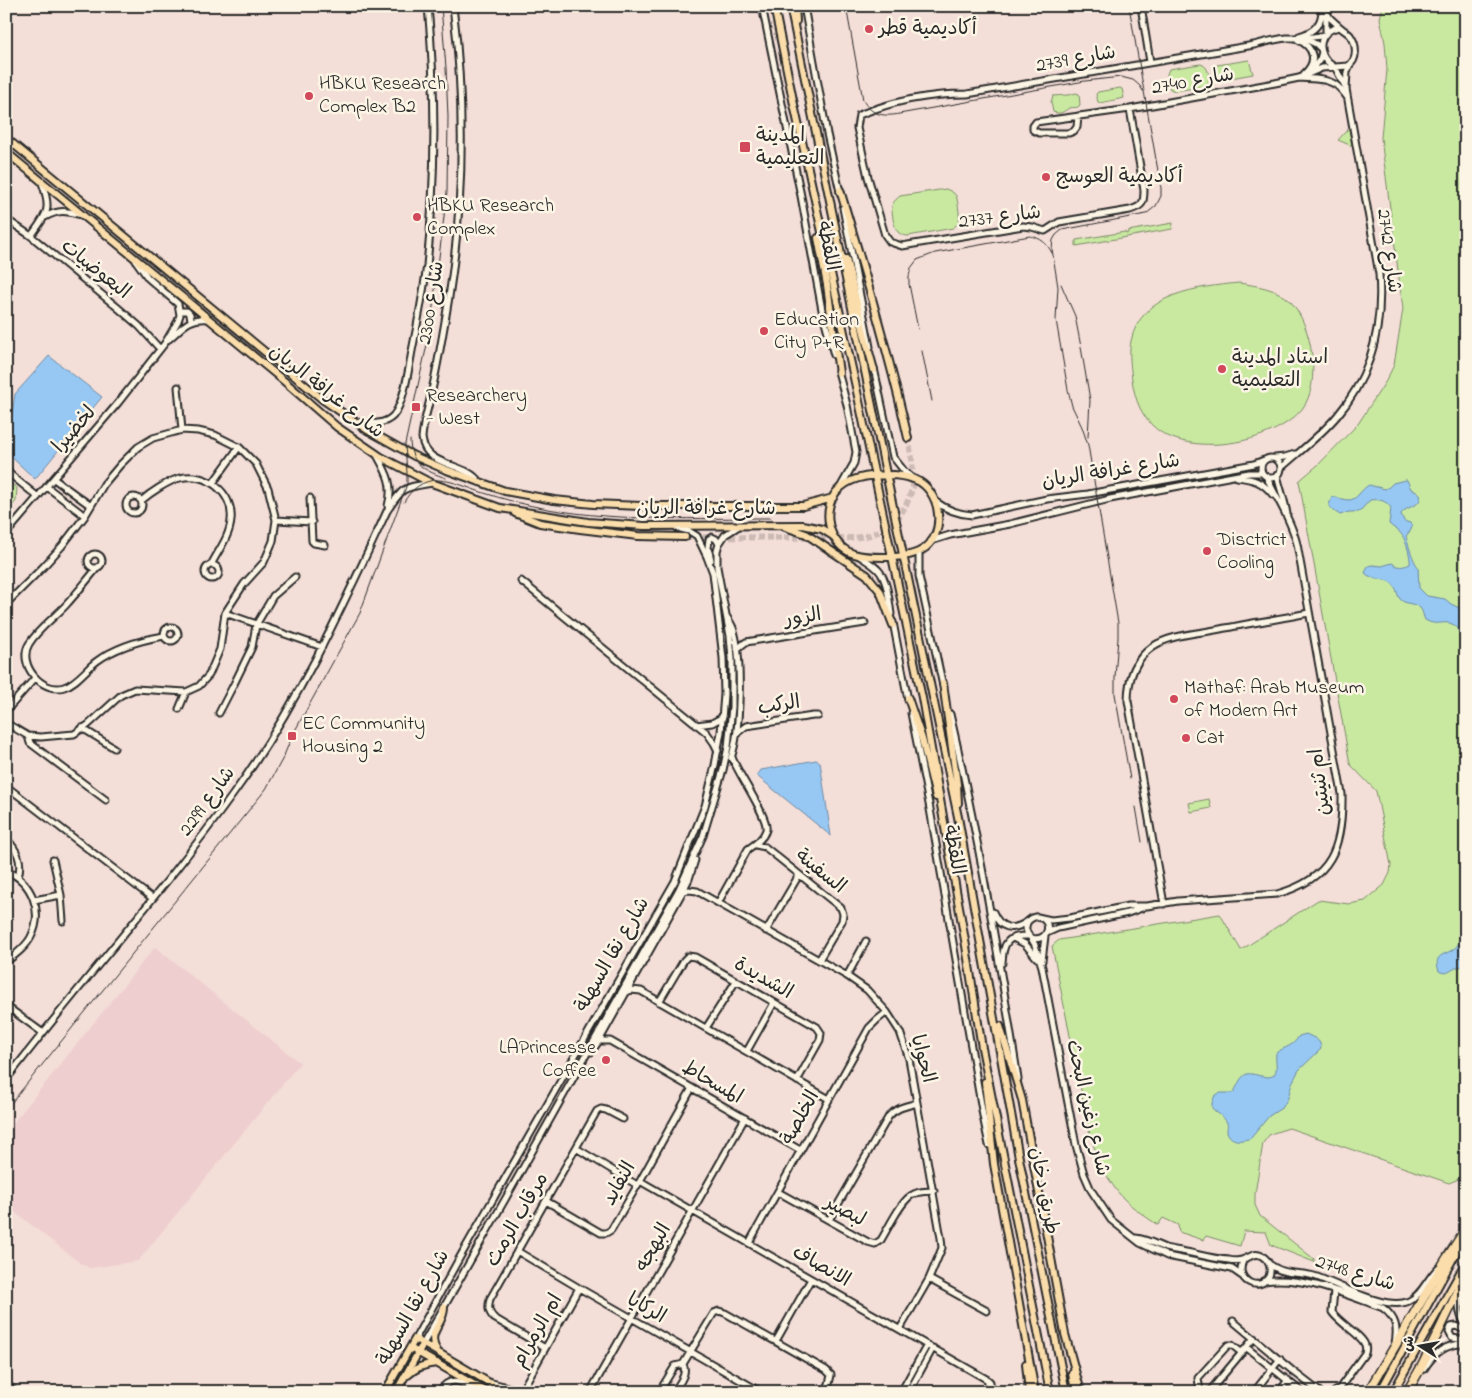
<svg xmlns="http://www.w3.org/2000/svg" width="1472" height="1398" viewBox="0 0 1472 1398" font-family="'Indie Flower','Playpen Sans Arabic',sans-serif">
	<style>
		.built { fill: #eececf }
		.green { fill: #c9e9a1; stroke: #7a8a66 }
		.water { fill: #97c8f3; stroke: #6c89a3 }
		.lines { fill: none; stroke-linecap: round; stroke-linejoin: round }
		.major-tunnel { stroke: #ccbab5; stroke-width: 6; stroke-dasharray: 6 3; stroke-linecap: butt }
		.minor-casing { stroke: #2b2b2b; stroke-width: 9 }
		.major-casing { stroke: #2b2b2b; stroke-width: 10 }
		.highway-casing { stroke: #2b2b2b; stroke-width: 11 }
		.minor { stroke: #fcf5e5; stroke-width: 5 }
		.major { stroke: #faddab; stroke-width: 6 }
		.highway { stroke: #faddab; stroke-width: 8 }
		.tram { stroke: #2b2b2b; stroke-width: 1 }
		.poi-dot { fill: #d1495b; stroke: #fcf5e5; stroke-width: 2 }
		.labels { text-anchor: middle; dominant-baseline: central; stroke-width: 5; stroke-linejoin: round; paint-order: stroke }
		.poi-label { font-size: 20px; fill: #2b2b2b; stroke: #fcf5e5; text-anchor: start }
		.street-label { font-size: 20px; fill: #2b2b2b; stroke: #fcf5e5 }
	</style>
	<rect width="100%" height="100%" fill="#f4ded8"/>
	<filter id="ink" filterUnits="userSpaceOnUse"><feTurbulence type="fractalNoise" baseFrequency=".02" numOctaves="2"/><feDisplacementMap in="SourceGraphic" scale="10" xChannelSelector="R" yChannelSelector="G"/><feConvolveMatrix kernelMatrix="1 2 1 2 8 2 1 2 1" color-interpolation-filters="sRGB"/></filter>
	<g filter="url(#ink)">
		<path class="built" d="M155 947 300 1063 138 1261 90 1268 80 1263 6 1205V1132Z"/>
		<path class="green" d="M1383 6H1466V1176L1449 1183 1289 1128 1270 1134 1263 1143 1255 1194V1205L1260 1216 1314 1259V1262L1271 1245 1266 1232 1244 1231 1240 1246 1206 1236 1203 1240 1179 1232 1178 1225 1163 1218 1158 1225C1146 1217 1134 1209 1123 1198 1107 1181 1097 1157 1090 1135L1052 946 1059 940 1220 914 1241 950 1318 900 1349 904 1365 901 1384 885 1390 873 1391 865 1376 791 1350 764 1299 481 1319 464 1358 424 1386 381 1394 365 1403 309 1381 138 1387 69 1385 43 1380 18Z
			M1249 60 1253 74 1220 80 1218 79 1216 66 1217 65Z
			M1200 64C1209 65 1211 79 1207 86L1175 91 1170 89 1167 74 1169 69Z
			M1120 88 1122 89 1124 98 1100 103 1098 102 1096 94 1098 92Z
			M1076 93 1079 94 1080 105 1078 107C1076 108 1073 107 1070 108 1063 111 1062 115 1053 112L1051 102 1053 96C1062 95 1068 96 1076 93Z
			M1349 128 1352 146 1338 140Z
			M946 189C950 191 954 192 956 196 958 200 960 218 959 222 958 224 955 226 953 228L908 236C897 236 895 228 893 219 893 215 891 210 892 206 893 201 897 199 900 196Z
			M1173 223 1172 229 1076 246V240L1125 232 1126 234 1128 233V231Z
			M1239 283C1257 286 1278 288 1291 302 1312 325 1322 384 1302 409 1274 444 1187 459 1153 426 1138 412 1133 392 1131 371 1130 362 1129 351 1131 341 1141 293 1198 287 1239 283Z
			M6 479 17 488 16 501 6 514Z
			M1209 799 1211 808 1191 812 1189 803Z"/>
		<path class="water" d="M49 356 102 397 35 479 6 452 15 394Z
			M1405 480H1407L1411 489 1420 494C1423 507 1407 505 1401 514L1404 521 1410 523 1412 526 1411 530 1406 536C1408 544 1413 561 1418 567L1419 588 1427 596 1445 599 1451 604 1466 611V638C1460 635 1459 626 1452 624 1443 620 1437 627 1425 620 1423 616 1423 612 1421 609 1415 602 1405 605 1400 599 1396 593 1397 586 1390 582 1382 578 1372 580 1365 573L1368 566 1372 565 1382 566 1392 563C1398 568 1403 567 1410 564 1411 557 1406 541 1402 535 1399 530 1393 528 1389 524L1391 508C1386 500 1379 499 1370 500L1359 512H1349L1340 515 1331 509 1329 505 1332 497C1338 497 1343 500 1349 500 1357 500 1361 489 1369 485L1385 489 1389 487 1393 483Z
			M816 760 820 762 831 836 757 776 761 770Z
			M1466 934V966C1464 966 1459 967 1458 967 1450 970 1447 976 1439 971 1432 952 1447 956 1456 947 1460 943 1461 937 1466 934Z
			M1306 1034C1314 1038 1321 1039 1321 1049L1299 1070 1292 1083 1288 1098 1283 1107 1269 1116 1251 1138C1243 1141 1230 1143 1227 1131 1227 1128 1228 1125 1227 1123 1225 1117 1216 1113 1212 1108V1103L1215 1095 1221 1093H1233C1238 1087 1239 1077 1247 1074 1255 1072 1274 1084 1276 1070 1277 1065 1275 1059 1276 1053 1285 1046 1292 1048 1299 1036Z"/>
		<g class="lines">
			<path class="major-tunnel" d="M685 537 854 538 870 535 885 529 898 519 907 503 913 487 912 459 908 438"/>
			<defs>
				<path id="minor" d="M453 6C465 103 464 201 449 297 444 328 439 359 432 390 429 406 423 422 422 438 425 468 467 462 479 482
					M762 6 801 196 822 310 834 355
					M804 6 827 134 840 192
					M1141 6 1150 62
					M1323 9 1326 15V33
					M1327 13 1330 18 1340 27
					M1299 36C1315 32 1323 23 1322 6
					M1305 39 1316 44 1321 49
					M1298 40C1314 47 1318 62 1304 74
					M1335 67 1345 86
					M1312 71 1320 59 1322 52
					M1299 78C1311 79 1326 78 1336 85 1340 88 1344 93 1347 97
					M1130 109 1144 190C1144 203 1143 206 1130 210L1059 222 1045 231 1032 227 1023 226 902 246 890 242 885 235 868 177 857 128 859 115C893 101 930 94 967 94L1254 45C1265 42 1276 39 1287 38 1301 37 1309 39 1324 35
					M1078 116 1077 127 1074 131 1069 133H1039L1033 130V126L1036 122 1130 109 1275 83 1299 78 1322 68 1348 66C1358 60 1357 44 1350 35 1347 32 1343 30 1340 27 1317 30 1315 55 1333 66
					M843 208 870 347
					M45 217C60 209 66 211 82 215
					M6 219 31 236 117 307 139 326 160 349
					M31 236C47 214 52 210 42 183
					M180 311H187L190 314 191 320
					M169 339C182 328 189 317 208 319
					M874 368 893 457 905 472 911 477
					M838 371 847 405 856 452 854 463 841 486
					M178 387 182 430
					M357 422C369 423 383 426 393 416 404 404 409 367 412 351 418 322 423 294 427 265 436 179 436 92 428 6
					M377 455C387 473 394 485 388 506
					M1275 458 1285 457 1295 454
					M1261 468a10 10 0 1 1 20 0a10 10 0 1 1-20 0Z
					M6 468 11 475 38 497
					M1281 468C1300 451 1320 436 1337 416 1372 375 1383 327 1379 274L1346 89 1347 72 1350 65
					M1277 475C1280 488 1285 501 1287 514
					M1237 477C1253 479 1262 481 1273 495
					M54 479 91 506
					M213 483 239 447
					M47 487 85 516
					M126 505a8 8 0 1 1 16 0a8 8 0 1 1-16 0Z
					M310 498 312 541 314 543 325 545
					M141 501C150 493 168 481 180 478 206 471 234 493 231 520 230 536 218 551 211 565
					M936 502C947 510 958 514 972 515L1047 499 1088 494 1254 464 1264 460
					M276 520 312 522
					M6 534 118 403 165 343 178 321 180 315 178 304 148 278 136 261
					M931 541 950 535 1010 524 1110 499 1249 473H1262
					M919 552V576L943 686
					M88 561a7 7 0 1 1 14 0a7 7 0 1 1-14 0Z
					M858 555C865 560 875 565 880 572 888 583 889 601 891 614
					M711 560 708 547 709 539 712 537 716 539 719 544
					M205 572a7 7 0 1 1 14 0a7 7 0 1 1-14 0Z
					M98 567C87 580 77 593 66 605 54 618 38 629 29 644 17 664 42 694 64 687 77 683 86 669 97 661 116 647 141 640 164 636
					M521 581 707 733 714 743 718 751
					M6 604 44 566 62 546 85 516 104 484 120 465 138 447 153 438 182 430 198 431 215 435 239 447 256 464 268 488 276 520 273 541 264 562 244 584 225 613 220 649 209 675 199 686 186 692 135 689 121 695 88 725 74 734 41 737 28 736 6 723
					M225 613 322 647
					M727 617C730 622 733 626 734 631 742 658 741 731 731 758
					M893 622 908 700
					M164 634a7 7 0 1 1 14 0a7 7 0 1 1-14 0Z
					M737 649 746 642 865 623
					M179 709 186 692
					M6 711 35 678
					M219 713 234 684 252 647 256 625 273 596 295 577
					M911 713 930 809 983 1116 989 1145
					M950 714C978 834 999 957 1018 1079
					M696 725 712 723 723 717
					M82 728 114 748
					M737 733 746 726 813 716H818
					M28 736 30 743 106 800
					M6 786 152 898
					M6 838C17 850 23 861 18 877
					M756 845 765 847 841 908 843 914 842 921 819 960
					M6 871C32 881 44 912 31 937 26 947 15 955 6 962
					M683 891 689 890 697 891 847 976 867 990 887 1012 900 1032 909 1059 917 1103 941 1238 942 1248 929 1279 900 1329
					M61 895 63 921
					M34 900 61 895 53 860
					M718 903 748 849C755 844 763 839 766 830 769 817 737 773 732 757
					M1164 904 1128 701C1128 681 1134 660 1152 647 1170 635 1194 634 1215 630 1246 624 1278 619 1309 613
					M993 912C1000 929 1013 932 1028 921 1031 919 1033 916 1038 917 1053 919 1050 943 1031 938 1026 933 1024 928 1028 921
					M1042 918 1051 920 1070 918 1128 906H1147L1178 901 1277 894C1332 879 1343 847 1342 794L1297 544C1291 520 1277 499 1266 476
					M766 931 799 875
					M1047 933 1058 928 1128 913 1142 908
					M1013 938 1025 944 1037 958
					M1031 938 1035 945 1042 967 1076 1145 1084 1174 1091 1190 1111 1220 1140 1243 1167 1256 1232 1269 1242 1276
					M1042 961 1045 936
					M1002 963C1003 943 1007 935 1029 936
					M847 976 866 941
					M627 992 631 990 641 991 829 1099
					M659 1002 684 960 688 956 695 957 817 1027 821 1033 820 1040 797 1081
					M6 1006 43 1033
					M706 1028 736 981
					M599 1041H610L800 1150
					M747 1051 774 1003
					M591 1052 599 1041 683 891 689 879 695 860
					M6 1080C80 983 163 892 234 793 297 706 342 608 387 511 404 486 402 488 432 483
					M576 1148 637 1185
					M640 1181 988 1380 990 1382 991 1392
					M778 1192 868 1242 875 1244 881 1240C888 1229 902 1198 914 1194 920 1191 927 1191 934 1191
					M546 1201 601 1233H606L611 1230 640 1181 692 1088
					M829 1220 889 1116C897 1107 907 1106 917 1103
					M1136 1238C1146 1239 1155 1244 1165 1248 1173 1250 1183 1251 1191 1253 1204 1256 1216 1259 1229 1260 1233 1261 1241 1261 1244 1259 1251 1257 1254 1252 1262 1256 1269 1260 1272 1269 1269 1276 1260 1294 1232 1280 1244 1259
					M749 1243 869 1028 877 1020 887 1012
					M517 1251 579 1288 761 1392
					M1269 1264C1274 1267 1278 1270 1283 1271 1293 1274 1304 1273 1314 1276 1337 1283 1386 1312 1409 1301 1422 1295 1428 1277 1439 1267
					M929 1279 987 1311
					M1264 1281C1303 1275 1347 1295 1383 1308 1396 1318 1398 1328 1395 1343
					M1463 1288C1458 1302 1457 1313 1466 1325
					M1233 1321 1294 1372 1320 1392
					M1466 1331 1456 1326 1451 1327 1449 1332 1452 1338 1466 1340
					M415 1339 460 1257 675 881 705 806 715 765 721 732 724 694 723 658 713 573 707 557 697 536 689 531 677 528
					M776 1341 811 1279
					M423 1344 524 1166 679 889 703 836 723 770 728 747 732 707V658L730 636 717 567V551L719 544 725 535 739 526
					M545 1348 494 1318C488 1312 488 1307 490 1299L597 1111 601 1109 606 1110 623 1119
					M1247 1348 1302 1392
					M1424 1369C1434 1353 1446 1343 1466 1344
					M492 1383 515 1389 523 1388
					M6 1384 16 1392
					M439 1392C451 1373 463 1383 479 1392
					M523 1392V1388L579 1288
					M590 1392 745 1118
					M659 1392 675 1366 683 1364 714 1313 719 1311 725 1313 826 1370 831 1375 829 1384 825 1392
					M674 1392C679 1383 688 1374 683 1364
					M745 1392 748 1385
					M901 1392 927 1345
					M909 1392 933 1348
					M987 1392 988 1380
					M1200 1392 1198 1378 1228 1345H1232L1242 1353
					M1209 1392 1254 1338
					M1254 1392 1280 1359
					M1279 1392 1288 1380
					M1334 1392 1339 1389 1365 1353C1366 1350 1366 1348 1365 1345 1362 1335 1339 1323 1332 1312L1334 1291"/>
				<path id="major" d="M774 6 793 100 856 387 922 698 966 946 982 1048 1050 1392
					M790 6 883 459 958 817 1019 1158 1066 1392
					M795 6 796 21
					M6 138 322 399 369 431 414 456 444 469 505 491 554 500 593 504 641 506H803L833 498
					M6 152 284 381 337 427 381 457 429 482 500 508 588 522 644 526 803 525 822 529 833 536
					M840 190C865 272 889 354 908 438
					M818 238 827 285 839 373
					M846 259 866 341 874 370
					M894 475C903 476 912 477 920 482 942 496 946 536 922 550 910 557 897 557 884 557 875 557 863 557 854 554 828 546 819 507 840 488 854 475 876 475 894 475Z
					M515 513 540 523 580 529 638 536 685 537
					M785 527 806 534 867 575 880 591 893 625
					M943 683 957 784 958 803
					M908 698 922 739 936 797
					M1000 1026 1022 1100 1065 1334 1081 1392
					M985 1082 994 1164 1035 1392
					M410 1348 487 1392
					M437 1351C425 1332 445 1324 444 1307
					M1026 1364 1029 1392
					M1072 1373 1075 1392
					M408 1375C416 1367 425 1364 437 1363
					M385 1392 415 1339 505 1392
					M396 1392 423 1344
					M1380 1392 1455 1255 1461 1241
					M1393 1392 1466 1262"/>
				<path id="highway" d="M1368 1392 1445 1261 1466 1229
					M1407 1392 1423 1364 1466 1275"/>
			</defs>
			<use href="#minor" class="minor-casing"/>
			<use href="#major" class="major-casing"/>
			<use href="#highway" class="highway-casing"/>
			<use href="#minor" class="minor"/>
			<use href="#major" class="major"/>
			<use href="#highway" class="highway"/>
			<path class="tram" d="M846 6 863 100C871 115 884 117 899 114L1085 81 1121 77 1133 80 1140 86 1143 91
				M1129 6 1161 188V196L1156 206 1146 214 1062 230 1056 235 1053 240 1052 249 1058 287 1056 320 1068 390 1072 406 1082 427 1088 445 1118 623V638L1115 677V694L1130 779
				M1061 284 1075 316 1081 347 1090 400 1088 437
				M918 329 909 284V276L911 268 917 260 935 253 1030 236C1041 238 1047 243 1052 253
				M922 351 932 401
				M410 440C410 465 426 471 446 478
				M404 502C411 489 423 480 438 480 452 480 468 488 481 492 503 499 525 505 548 509 622 522 697 518 771 518
				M1136 807 1142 842
				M12 1102 266 789 283 758 292 736 360 613 407 484V473L405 444 430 331 447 192 448 117 446 68 441 6"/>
		</g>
	</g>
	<g class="poi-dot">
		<circle cx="869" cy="29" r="5"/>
		<circle cx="309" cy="96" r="5"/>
		<rect x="739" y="141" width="12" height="12" rx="2.5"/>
		<circle cx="1046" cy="177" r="5"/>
		<circle cx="417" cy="217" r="5"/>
		<circle cx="764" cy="331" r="5"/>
		<circle cx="1222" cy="369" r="5"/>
		<rect x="411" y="402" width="10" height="10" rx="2.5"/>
		<circle cx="1207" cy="551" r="5"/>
		<circle cx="1174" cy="699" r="5"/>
		<rect x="287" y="731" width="10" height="10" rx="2.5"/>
		<circle cx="1186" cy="738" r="5"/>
		<circle cx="606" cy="1060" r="5"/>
	</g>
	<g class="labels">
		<g class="poi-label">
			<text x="879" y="29">أكاديمية قطر</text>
			<text x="319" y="84">HBKU Research<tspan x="319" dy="23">Complex B2</tspan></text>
			<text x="756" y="136">المدينة<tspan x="756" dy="23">التعليمية</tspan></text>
			<text x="1056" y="177">أكاديمية العوسج</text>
			<text x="427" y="206">HBKU Research<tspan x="427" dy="23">Complex</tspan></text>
			<text x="774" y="320">Education<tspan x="774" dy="23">City P+R</tspan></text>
			<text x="1232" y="358">استاد المدينة<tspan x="1232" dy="23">التعليمية</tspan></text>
			<text x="426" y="396">Researchery<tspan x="426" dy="23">- West</tspan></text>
			<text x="1217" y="540">Disctrict<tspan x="1217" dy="23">Cooling</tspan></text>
			<text x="1184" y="688">Mathaf: Arab Museum<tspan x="1184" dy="23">of Modern Art</tspan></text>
			<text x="302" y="724">EC Community<tspan x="302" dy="23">Housing 2</tspan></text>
			<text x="1196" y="738">Cat</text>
			<text x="596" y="1048" text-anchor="end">LAPrincesse<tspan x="596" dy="23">Coffee</tspan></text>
		</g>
		<g class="street-label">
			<text transform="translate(1076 60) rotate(-10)">شارع 2739</text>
			<text transform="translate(1193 82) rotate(-10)">شارع 2740</text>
			<text transform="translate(1000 218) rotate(-7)">شارع 2737</text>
			<text transform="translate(827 246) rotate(79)">اللقطة</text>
			<text transform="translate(1388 251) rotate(82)">شارع 2742</text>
			<text transform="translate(95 270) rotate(39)">البعوضيات</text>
			<text transform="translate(432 303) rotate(-81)">شارع 2300</text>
			<text transform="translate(326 392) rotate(38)">شارع غرافة الريان</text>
			<text transform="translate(75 430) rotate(-49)">لخضيرا</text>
			<text transform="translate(1111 472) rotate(-9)">شارع غرافة الريان</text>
			<text x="706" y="509">شارع غرافة الريان</text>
			<text transform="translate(803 618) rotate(-9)">الزور</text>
			<text transform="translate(779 706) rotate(-9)">الركب</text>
			<text transform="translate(1321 782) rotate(-97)">ام ثنيتين</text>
			<text transform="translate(208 802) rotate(-54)">شارع 2299</text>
			<text transform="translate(953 850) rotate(80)">اللقطة</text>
			<text transform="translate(820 872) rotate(39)">السفينة</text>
			<text transform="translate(613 955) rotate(-60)">شارع نقا السهلة</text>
			<text transform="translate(763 979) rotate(30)">الشديدة</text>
			<text transform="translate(922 1059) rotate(75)">الحوايا</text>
			<text transform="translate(712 1083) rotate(30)">المسحاط</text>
			<text transform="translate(1087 1108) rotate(77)">شارع زغين البحث</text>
			<text transform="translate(801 1118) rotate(-61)">الخلصة</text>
			<text transform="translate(620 1184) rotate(-60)">النفايد</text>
			<text transform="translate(1043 1191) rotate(79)">طريق دخان</text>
			<text transform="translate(845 1212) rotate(29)">لبصير</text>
			<text transform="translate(518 1220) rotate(-60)">مرقاب الرمث</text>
			<text transform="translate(654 1248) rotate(-60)">البهجه</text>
			<text transform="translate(821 1267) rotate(30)">الانصاف</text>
			<text transform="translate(1355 1274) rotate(17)">شارع 2748</text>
			<text transform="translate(414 1308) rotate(-61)">شارع نقا السهلة</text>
			<text transform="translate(646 1309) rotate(30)">الركايا</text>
			<text transform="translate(538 1331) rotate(-60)">ام الرمرام</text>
		</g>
	</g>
	<rect width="1472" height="1398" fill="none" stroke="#fcf5e5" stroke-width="25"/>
	<rect x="12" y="12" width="1447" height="1373" fill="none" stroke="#2b2b2b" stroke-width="2" filter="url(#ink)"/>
	<g transform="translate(1420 1346) rotate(281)" stroke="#fcf5e5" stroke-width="4" paint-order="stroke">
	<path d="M0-4L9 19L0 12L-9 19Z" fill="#2b2b2b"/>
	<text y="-8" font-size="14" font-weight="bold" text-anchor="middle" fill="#2b2b2b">ش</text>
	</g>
</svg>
